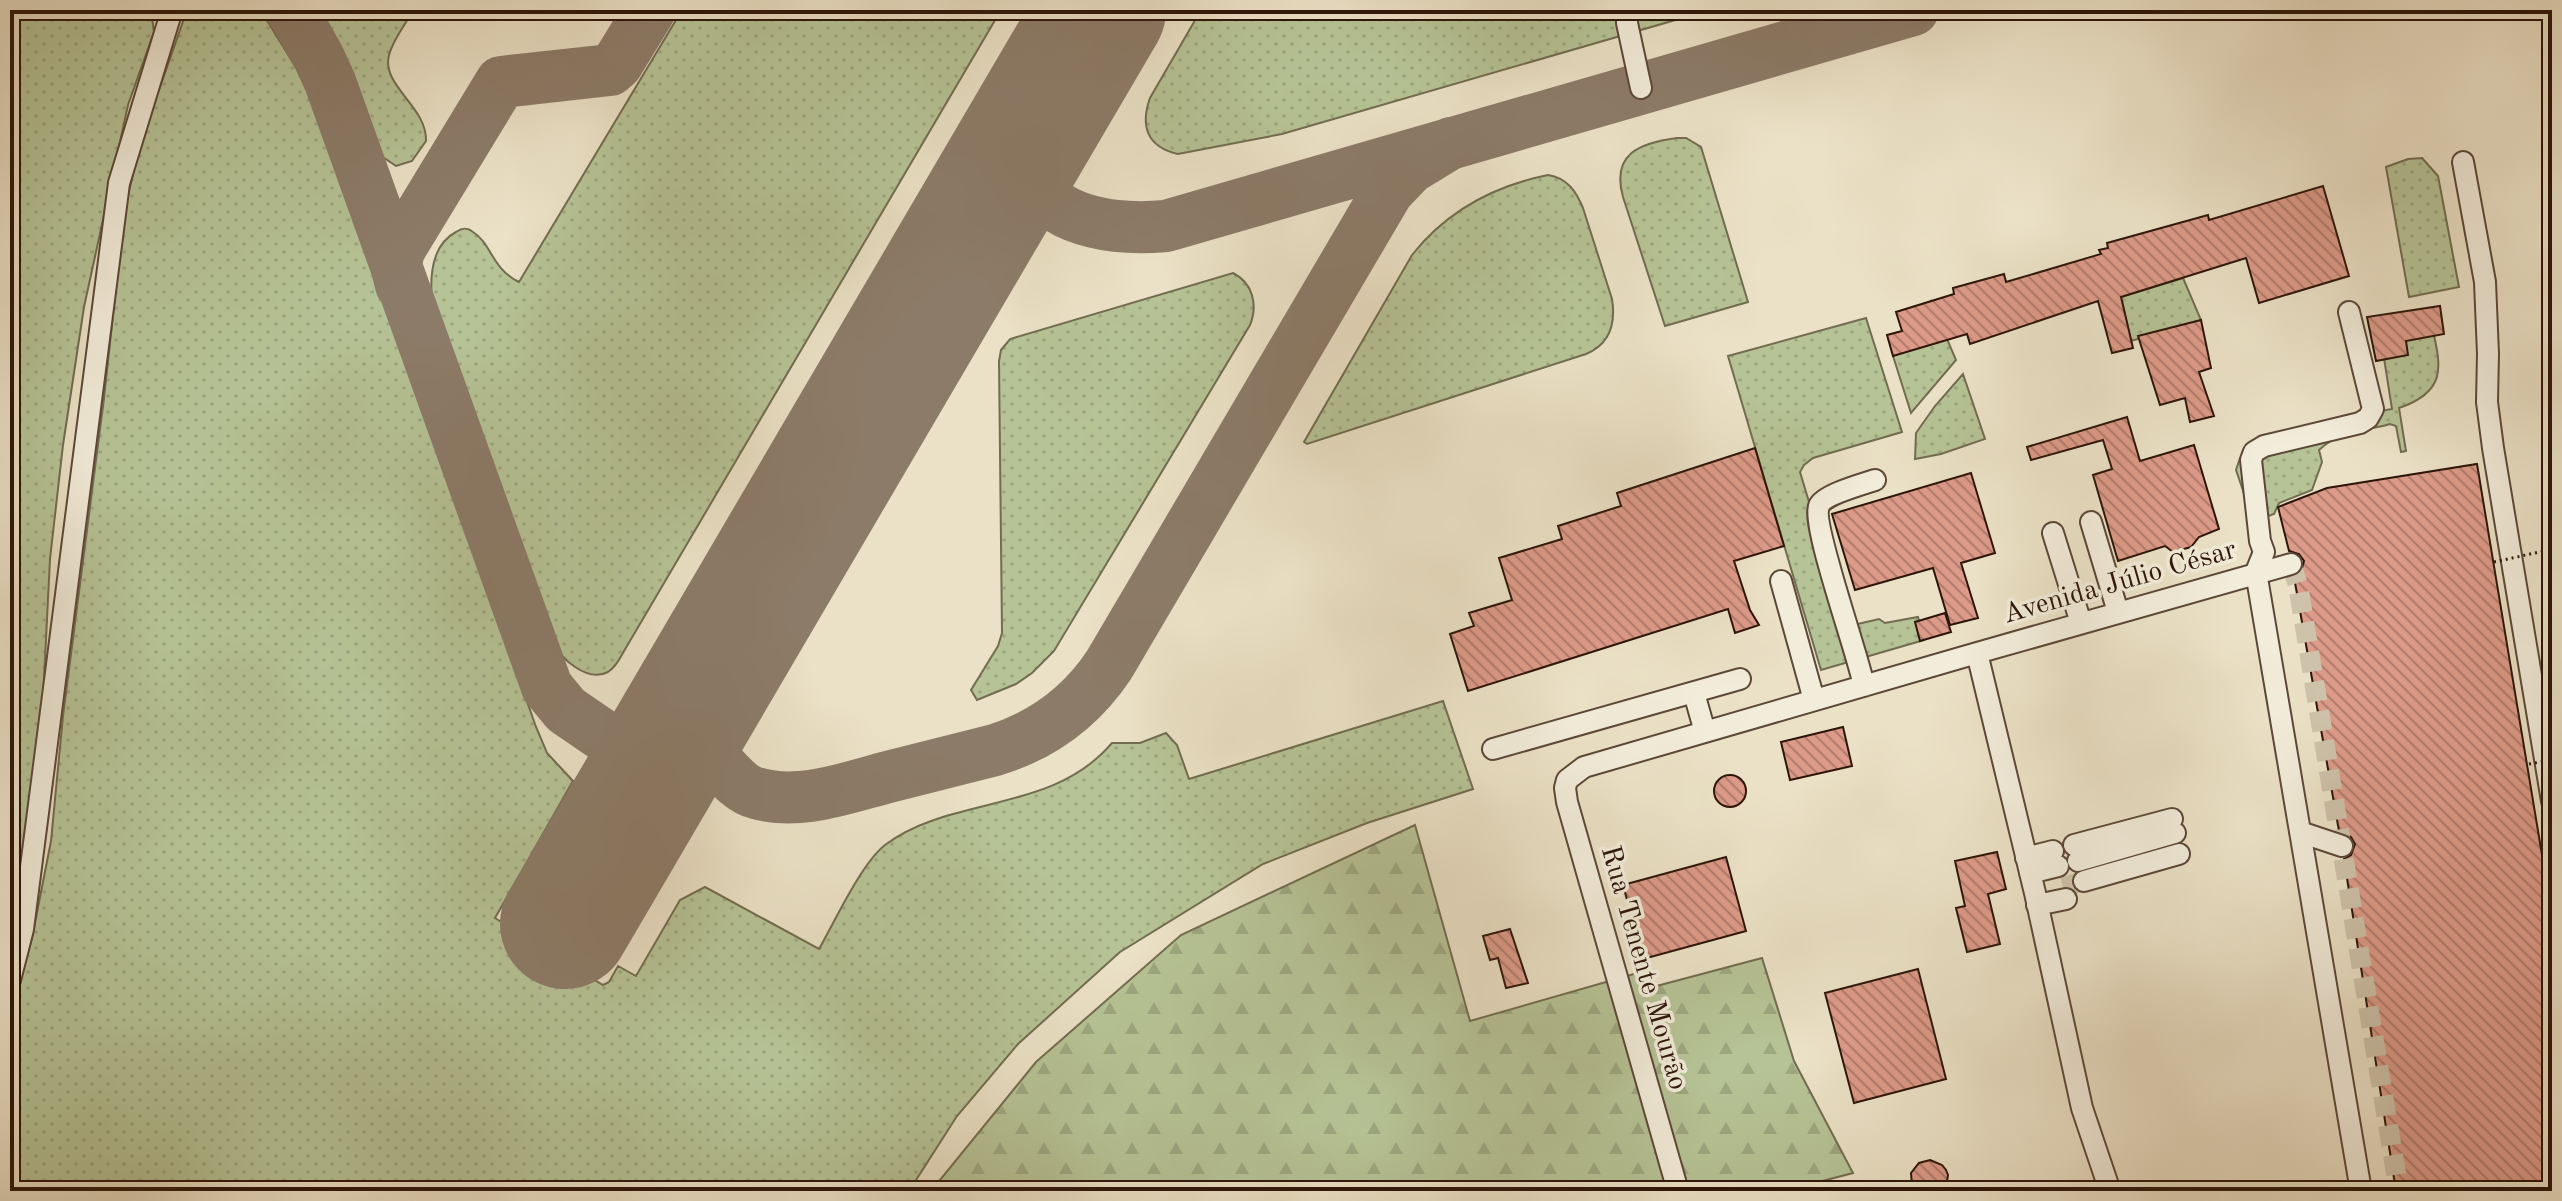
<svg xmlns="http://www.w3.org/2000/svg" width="2562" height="1201" viewBox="0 0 2562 1201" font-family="'Old Standard TT',serif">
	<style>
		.grass { fill: url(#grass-dots); stroke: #726c50; stroke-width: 2 }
		.forest { fill: url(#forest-firs); stroke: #726c50; stroke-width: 2 }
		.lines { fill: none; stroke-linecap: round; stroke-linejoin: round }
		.taxiway { stroke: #8c7b68; stroke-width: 52 }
		.runway { stroke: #8c7b68; stroke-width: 130 }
		.building { fill: url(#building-back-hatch); stroke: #2d1509; stroke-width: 2 }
		.minor-tunnel { stroke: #cec2aa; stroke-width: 20; stroke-dasharray: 20 10; stroke-linecap: butt }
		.minor-casing { stroke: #5c4838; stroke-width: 24 }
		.path { stroke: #2d1509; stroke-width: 3; stroke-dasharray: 2 4; stroke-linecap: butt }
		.minor { stroke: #f2ecda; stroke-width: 20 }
		.path-bridge { stroke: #2d1509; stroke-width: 3; stroke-dasharray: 2 4; stroke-linecap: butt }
		.labels { text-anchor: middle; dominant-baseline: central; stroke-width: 7; stroke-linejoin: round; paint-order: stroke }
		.street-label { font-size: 28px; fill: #2d1509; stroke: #f2ecda }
	</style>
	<defs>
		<pattern id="grass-dots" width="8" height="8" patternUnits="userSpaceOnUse" patternTransform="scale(2)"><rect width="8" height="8" fill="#b6c396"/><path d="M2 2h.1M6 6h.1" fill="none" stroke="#9da780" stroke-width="1.8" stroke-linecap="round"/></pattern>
		<pattern id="forest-firs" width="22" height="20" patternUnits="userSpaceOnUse" patternTransform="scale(2)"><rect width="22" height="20" fill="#b6c396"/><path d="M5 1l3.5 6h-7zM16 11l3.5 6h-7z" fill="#9da780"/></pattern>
		<pattern id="building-back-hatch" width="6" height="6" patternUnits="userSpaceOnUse" patternTransform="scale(2)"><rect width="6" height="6" fill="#dc9a88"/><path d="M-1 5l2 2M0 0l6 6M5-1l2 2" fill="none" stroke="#b37c6d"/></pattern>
	</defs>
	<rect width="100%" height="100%" fill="#ebe1c6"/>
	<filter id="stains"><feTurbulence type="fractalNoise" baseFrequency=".0025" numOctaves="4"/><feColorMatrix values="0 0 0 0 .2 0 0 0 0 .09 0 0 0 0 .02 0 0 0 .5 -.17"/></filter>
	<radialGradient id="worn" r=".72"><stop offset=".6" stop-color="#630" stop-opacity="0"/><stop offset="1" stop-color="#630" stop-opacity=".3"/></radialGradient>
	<path class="grass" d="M10 10H142L152 17 154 32 128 105 84 307 63 445 50 559 43 699 24 846 10 913Z
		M187 10H257L268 22 308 87 361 230 536 727 547 753 573 781 495 918 603 985 609 982 618 966 636 976 680 900 705 887 819 949C835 921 861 864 885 845 951 795 1052 814 1112 743H1140L1166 733 1177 745 1189 779 1443 701 1473 789 1367 823 1263 864 1120 952 1018 1044 957 1116 909 1191H10V1013L32 938 51 841 63 716 104 398 124 214 139 147Z
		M321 10H414C405 24 393 40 389 55 381 86 427 106 426 141L412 161 396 166 374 151 332 32Z
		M682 10H1001L627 646C622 654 617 667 608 672 587 683 560 658 552 641L435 318C429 290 427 247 456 232 462 228 467 227 473 232 492 244 491 268 519 282Z
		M1201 10H1710L1282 134 1178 154C1147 147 1140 126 1150 98Z
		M1677 138H1686L1701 147 1748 302 1665 326 1623 197C1611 154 1639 143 1677 138Z
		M2422 158 2438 176 2459 287 2409 297 2386 167 2408 159Z
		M1548 175C1567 178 1576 191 1583 208L1612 299C1616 324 1610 344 1586 354L1307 444 1304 442 1412 255C1446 212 1494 186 1548 175Z
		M1233 273C1253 283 1258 305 1250 325L1054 651 1032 673 1016 684 977 700 971 690 998 646 1002 633 999 361 1001 350 1010 339Z
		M2183 278 2201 320 2131 341 2121 297Z
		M1931 301 1956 360 1911 413 1893 356Z
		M1866 318 1902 432 1813 458 1804 465 1800 472 1841 608 1849 626 1879 619 1885 623 1918 617 1924 640 1821 670 1728 356Z
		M2432 327C2442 368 2446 392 2399 408L2406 451 2401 452 2396 426 2390 424C2359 433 2346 426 2319 450L2322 462 2312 490 2279 503 2274 514 2263 518 2250 511 2236 470 2240 458 2249 455 2259 458 2302 447 2342 418 2392 409 2383 352 2394 337Z
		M1963 374 1985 439 1941 454 1915 459 1916 433 1935 406Z"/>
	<path class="forest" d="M1415 825 1470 1021 1641 972 1649 988 1762 958 1794 1061 1853 1173 1784 1191H931L1036 1062 1181 935Z"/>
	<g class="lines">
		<path class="taxiway" d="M292 10 319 58 330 82 547 687 566 710 655 771
			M1021 147C1024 159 1027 173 1033 183 1060 225 1121 230 1166 226L1913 10
			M401 285 396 265 399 250 501 82 610 70 617 64 650 10
			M715 668C706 700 698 739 722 767 731 777 743 790 756 793 799 806 846 788 888 777 924 768 959 759 995 750 1043 735 1081 707 1109 665L1388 191 1410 168 1451 143"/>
		<path class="runway" d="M565 924 1101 10"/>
	</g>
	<path class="building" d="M2323 186 2349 276 2259 303 2246 258 2121 297 2133 348 2112 353 2098 301 1970 344 1967 334 1893 356 1887 335 1902 331 1896 312 1954 294 1953 288 2004 274 2006 282 2101 254 2099 250 2108 248 2107 243 2208 215 2209 220Z
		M2440 306 2444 334 2406 341 2408 355 2376 361 2367 317Z
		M2201 320 2211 368 2199 372 2214 416 2190 422 2185 398 2160 405 2138 336Z
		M2127 417 2140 461 2194 445 2219 529 2199 537 2191 547 2173 552 2165 546 2118 561 2093 475 2112 469 2103 440 2031 460 2027 447Z
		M1755 448 1784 546 1734 561 1750 610 1759 625 1735 633 1728 609 1468 691 1450 634 1474 626 1469 613 1512 600 1499 558 1562 539 1558 526 1621 506 1617 493Z
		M2477 464 2552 915V1191H2396L2344 859 2351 855 2355 844 2351 837 2339 831 2294 577 2301 572 2304 561 2299 554 2289 551 2278 507 2327 488Z
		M1971 473 1995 553 1961 563 1978 618 1950 625 1933 568 1855 590 1832 514Z
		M1945 613 1951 632 1920 641 1915 622Z
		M1843 727 1852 766 1790 780 1781 742Z
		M1714 791a16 16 0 1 1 32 0a16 16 0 1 1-32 0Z
		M1997 852 2006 889 1988 894 2000 944 1967 952 1956 908 1965 906 1955 861Z
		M1726 857 1746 931 1643 959 1623 885Z
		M1510 929 1528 983 1506 988 1498 958 1490 960 1483 936Z
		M1918 969 1946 1079 1854 1103 1825 993Z
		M1930 1160 1942 1165 1946 1170 1948 1175 1946 1187 1943 1191H1916L1912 1185 1911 1173 1919 1163Z"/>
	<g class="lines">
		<path class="minor-tunnel" d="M2291 564 2298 585 2399 1191
			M2063 887 2084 881"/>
		<defs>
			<path id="minor" d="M1627 10V23L1641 88
				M2463 162 2485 282 2488 354 2487 402 2493 448 2552 801
				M2091 522 2118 612
				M2053 533 2081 623
				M2256 572 2361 1191
				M2256 572 2264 552 2260 541 2251 460 2254 452 2264 446 2360 423 2368 418 2373 409 2349 312
				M1781 581 1814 700
				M1864 686C1858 654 1811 524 1819 506 1823 495 1863 484 1875 480
				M1694 693 1705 732
				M1493 749 1740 679
				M2300 832 2342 846
				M2074 845 2172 819
				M2026 858 2053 851
				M2078 861 2175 833
				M2030 873 2058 866
				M2084 881 2179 854
				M2037 905 2066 899
				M10 980 23 929 119 183 172 10
				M1678 1191 1567 802 1565 788 1567 780 1584 767 1977 653
				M2110 1191 2082 1108 2035 893 1977 653 2291 564"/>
		</defs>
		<use href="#minor" class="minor-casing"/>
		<path class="path" d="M2547 882 2552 876"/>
		<use href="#minor" class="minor"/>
		<path class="path-bridge" d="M2494 562 2544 551 2552 540
			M2529 764 2552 760"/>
	</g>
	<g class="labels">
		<g class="street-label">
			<text transform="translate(2120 583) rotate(-16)">Avenida Júlio César</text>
			<text transform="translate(1643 968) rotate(74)">Rua Tenente Mourão</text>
		</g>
	</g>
	<rect width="2562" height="1201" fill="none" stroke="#ebe1c6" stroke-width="40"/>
	<rect x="12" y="12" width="2538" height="1177" fill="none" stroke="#2d1509" stroke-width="4"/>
	<rect x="20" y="20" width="2522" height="1161" fill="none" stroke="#2d1509" stroke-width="2"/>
	<rect width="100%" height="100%" filter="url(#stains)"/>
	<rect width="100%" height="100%" fill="url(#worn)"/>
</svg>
